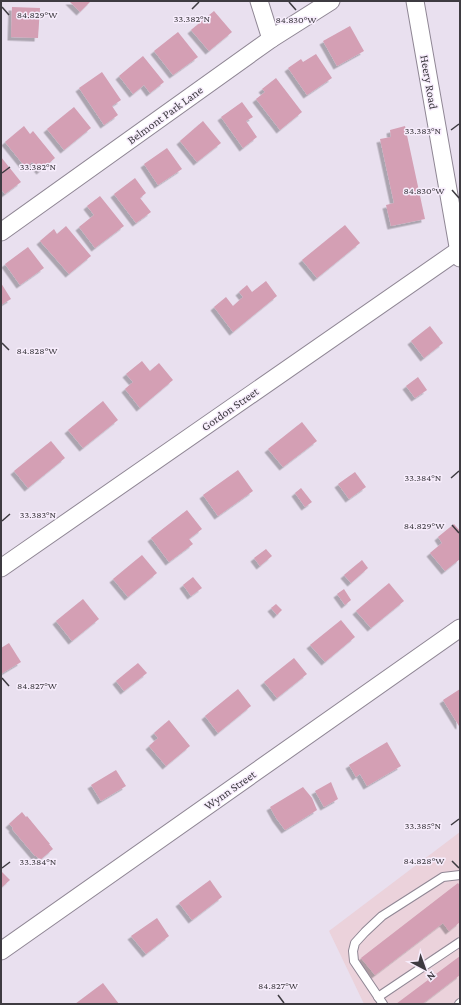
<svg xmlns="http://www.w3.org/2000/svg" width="461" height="1005" font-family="'Crimson Pro',serif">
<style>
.commercial{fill:#ebd2db}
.building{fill:#d49fb4;filter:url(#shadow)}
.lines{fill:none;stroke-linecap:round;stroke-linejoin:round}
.lane-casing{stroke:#8f8694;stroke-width:10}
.street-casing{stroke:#8f8694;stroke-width:19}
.lane{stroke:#fff;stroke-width:8}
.street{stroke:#fff;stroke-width:17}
.ticks{fill:none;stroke:#3e3b41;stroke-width:1.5}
.labels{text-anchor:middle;stroke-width:3;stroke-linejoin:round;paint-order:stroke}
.street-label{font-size:12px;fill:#3e3b41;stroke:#f7edfc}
.ticks-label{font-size:10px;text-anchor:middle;fill:#3e3b41;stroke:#f7edfc;stroke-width:3;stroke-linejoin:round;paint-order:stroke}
</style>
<defs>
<filter id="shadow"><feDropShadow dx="-3.5" dy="3.5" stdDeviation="0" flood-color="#0004"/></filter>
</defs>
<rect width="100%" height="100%" fill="#e9e0ef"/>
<polygon class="commercial" points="460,832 460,1004 364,1004 329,931"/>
<g class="building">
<polygon points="69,1 91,1 80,12"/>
<polygon points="12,7 40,8 38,38 11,37"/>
<polygon points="214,11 232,32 209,51 191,30"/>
<polygon points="350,26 364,51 337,66 323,41"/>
<polygon points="178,32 198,57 173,75 154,51"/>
<polygon points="316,54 332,78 307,95 288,68 301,59 303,62"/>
<polygon points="143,56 164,82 150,93 144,85 133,94 119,76"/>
<polygon points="102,72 121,100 112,106 118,115 104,125 79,88"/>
<polygon points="276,78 302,112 280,130 256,99 265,92 262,89"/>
<polygon points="242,102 253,117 246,121 257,137 243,148 221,117"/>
<polygon points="74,107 91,128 64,150 47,129"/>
<polygon points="203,121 221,143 197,162 180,141"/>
<polygon points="24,126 30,134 33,131 55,158 40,171 32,162 26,168 5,142"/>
<polygon points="405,126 425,219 391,226 386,205 394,203 380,139 391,137 390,130"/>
<polygon points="167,148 182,169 158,185 144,164"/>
<polygon points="1,157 21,182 5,194 1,189"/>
<polygon points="135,178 146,193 140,198 151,212 136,223 114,194"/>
<polygon points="100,196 124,226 95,248 79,227 94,215 87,206"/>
<polygon points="345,225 360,243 317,278 302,260"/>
<polygon points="66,226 91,256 69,274 40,241 54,229 57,234"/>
<polygon points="28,247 44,268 20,285 5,264"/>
<polygon points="266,281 277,296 233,332 214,307 226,297 233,306 243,297 239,292 247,285 252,292"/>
<polygon points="1,283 11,299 1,305"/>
<polygon points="430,326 443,343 424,358 411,341"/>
<polygon points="142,361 150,371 159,363 173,380 140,408 125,389 133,382 126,374"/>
<polygon points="418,377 427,390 415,398 406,386"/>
<polygon points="103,401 118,420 83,448 68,430"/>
<polygon points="302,422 317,441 283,467 268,449"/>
<polygon points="51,441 65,458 28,488 14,471"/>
<polygon points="238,470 253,491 218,516 203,495"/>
<polygon points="355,472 366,487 349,499 338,484"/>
<polygon points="301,488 312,502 305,507 295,493"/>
<polygon points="187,510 202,529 189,539 193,544 169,562 151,538"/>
<polygon points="454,524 460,531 460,559 445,571 430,553 442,543 438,537"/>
<polygon points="266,549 272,556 260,566 254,558"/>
<polygon points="142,555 157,573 128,597 113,579"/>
<polygon points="362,560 368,568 351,583 344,575"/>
<polygon points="193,577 202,588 191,596 183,585"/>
<polygon points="389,583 404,601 371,628 356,611"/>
<polygon points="344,589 351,600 345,605 337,594"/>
<polygon points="83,599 99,619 72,641 56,621"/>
<polygon points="276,604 282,610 277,615 271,608"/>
<polygon points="341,620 355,637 325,662 310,645"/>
<polygon points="9,643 21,662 1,674 1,648"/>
<polygon points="294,658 307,674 277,698 264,682"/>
<polygon points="138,663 147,673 124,691 116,681"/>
<polygon points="238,689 251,706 218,733 205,716"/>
<polygon points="460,689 460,725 459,726 443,700"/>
<polygon points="169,720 190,746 166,766 149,746 158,738 154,733"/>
<polygon points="387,742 401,766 367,786 360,774 356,777 349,765"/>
<polygon points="116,770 126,786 101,801 91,785"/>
<polygon points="331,782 338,799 324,807 315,791"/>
<polygon points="303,787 312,798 317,810 285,830 276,818 270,807"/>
<polygon points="22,812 26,817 27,816 50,844 49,844 53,849 40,860 36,856 35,856 12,829 13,828 9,824"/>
<polygon points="1,871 10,880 1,888"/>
<polygon points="210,880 222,897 192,920 179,903"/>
<polygon points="458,883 460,886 460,922 449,931 443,923 375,975 361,958"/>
<polygon points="157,918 169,936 146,954 131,936"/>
<polygon points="460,956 460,975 422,1004 396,1004"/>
<polygon points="103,983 119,1004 75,1004"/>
</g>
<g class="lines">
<g class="lane-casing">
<g id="lane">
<polyline points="378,997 460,942"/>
<polyline points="383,1004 354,961 353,951 355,943 365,932 382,916 443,877 460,875"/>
<polyline points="459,1004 460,1003"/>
</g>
</g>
<g class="street-casing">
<g id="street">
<polyline points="259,1 271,39"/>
<polyline points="415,1 460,258"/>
<polyline points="1,232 271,39 331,1"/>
<polyline points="1,568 459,250"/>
<polyline points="1,951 460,628"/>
</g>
</g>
<use href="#lane" class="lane"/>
<use href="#street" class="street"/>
</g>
<path class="ticks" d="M289,2L296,10M2,7L9,15M192,9L199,2M451,130L459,124M2,173L10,167M452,190L459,198M2,343L9,350M451,478L459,471M2,521L10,514M452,525L459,533M2,678L9,686M451,825L459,819M452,861L459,868M2,868L10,862M278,995L284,1003"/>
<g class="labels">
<g class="street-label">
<text transform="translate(429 82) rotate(80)" y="4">Heery Road</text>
<text transform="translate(165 115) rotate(-36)" y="4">Belmont Park Lane</text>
<text transform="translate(230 409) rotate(-35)" y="4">Gordon Street</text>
<text transform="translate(230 790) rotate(-35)" y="4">Wynn Street</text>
</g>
</g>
<g class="ticks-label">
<text x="37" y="18">84.829°W</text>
<text x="192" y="22">33.382°N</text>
<text x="296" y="23">84.830°W</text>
<text x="423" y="134">33.383°N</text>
<text x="38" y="170">33.382°N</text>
<text x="424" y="194">84.830°W</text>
<text x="37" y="354">84.828°W</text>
<text x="423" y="481">33.384°N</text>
<text x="38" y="518">33.383°N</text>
<text x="424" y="529">84.829°W</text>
<text x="37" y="689">84.827°W</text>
<text x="423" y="829">33.385°N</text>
<text x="424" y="864">84.828°W</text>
<text x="38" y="865">33.384°N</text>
<text x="278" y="989">84.827°W</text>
</g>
<rect width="461" height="1005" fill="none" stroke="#3e3b41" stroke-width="4"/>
<g transform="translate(425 969) rotate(139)" stroke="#f7edfc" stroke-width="3" paint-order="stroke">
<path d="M0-3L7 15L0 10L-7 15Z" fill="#3e3b41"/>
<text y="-6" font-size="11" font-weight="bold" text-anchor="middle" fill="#3e3b41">N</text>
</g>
</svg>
